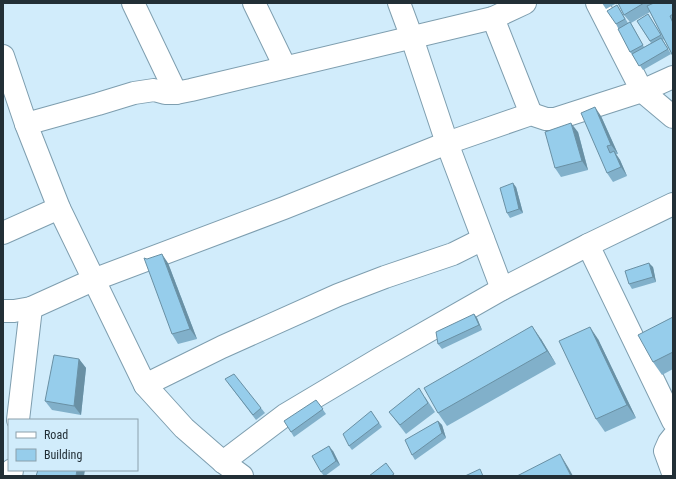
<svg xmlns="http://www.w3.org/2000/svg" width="676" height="479" font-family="'Roboto Condensed',sans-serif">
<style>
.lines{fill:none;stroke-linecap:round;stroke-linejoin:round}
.street-casing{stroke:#7e9eaf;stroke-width:24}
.street{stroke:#fff;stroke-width:22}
.wall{fill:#81b0ca;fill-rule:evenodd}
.shaded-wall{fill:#6990a4}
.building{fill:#96cdeb;stroke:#6990a4}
</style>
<rect width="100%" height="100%" fill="#d1ecfb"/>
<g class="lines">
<g class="street-casing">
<g id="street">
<polyline points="133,3 176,93"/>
<polyline points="254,3 285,67"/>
<polyline points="399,3 412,38 447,143 502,289"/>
<polyline points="597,3 642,91 673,117"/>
<polyline points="493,18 531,114"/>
<polyline points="3,56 26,124 59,208 145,385 184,428 223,462 242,476"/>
<polyline points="26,124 98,104 134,93 154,90 165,93 176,93 191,90 493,18 525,3"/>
<polyline points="3,233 59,208"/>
<polyline points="588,245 673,421"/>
<polyline points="3,311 14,311 31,308 93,280 284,208 447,143 531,114 546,119 555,119 642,91 673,77"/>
<polyline points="145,385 222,347 338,295 385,277 453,254 483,239"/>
<polyline points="18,420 31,308"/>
<polyline points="673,437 669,442 665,451 673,473"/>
<polyline points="223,462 285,415 379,359 502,289 588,245 673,204"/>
<polyline points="11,476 12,470"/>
</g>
</g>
<use href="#street" class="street"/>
</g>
<g class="wall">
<polygon points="602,3 617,3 606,9"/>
<path d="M618,3H651V4L673,3V57L664,39L663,40L671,54L643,70L634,57L630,52L616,24L617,5L628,23L630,22L624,15ZM650,12L663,38L648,14L637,21L651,43L644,47L631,23Z"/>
<polygon points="601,116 618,154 616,154 620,160 627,176 613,182 607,173"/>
<polygon points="578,132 588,170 561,177 555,168"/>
<polygon points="516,187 523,213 510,218 507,213"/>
<polygon points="168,263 197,339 178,344 172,334"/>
<polygon points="653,267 656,282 632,289 629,284"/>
<polygon points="474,314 477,318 482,330 442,349 438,344"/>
<polygon points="673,317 673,369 662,375 653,362"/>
<polygon points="541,339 556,364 447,426 438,413"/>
<polygon points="598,339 636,418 605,432 596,419"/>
<polygon points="79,359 86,368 81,415 52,410 45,401"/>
<polygon points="228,383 261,408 265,413 256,420"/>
<polygon points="425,397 435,412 406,434 389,412"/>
<polygon points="316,400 326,414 294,437 291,432"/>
<polygon points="371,411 382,427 352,450 349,446"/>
<polygon points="438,421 442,425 446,438 415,460 412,455"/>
<polygon points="333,451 340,465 325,476 324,476 321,472"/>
</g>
<g class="shaded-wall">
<polygon points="595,107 601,116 618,154 611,145"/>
<polygon points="571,123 578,132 588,170 582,161"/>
<polygon points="614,151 620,160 627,176 621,167"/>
<polygon points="513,183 516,187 523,213 519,209"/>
<polygon points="162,254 168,263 197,339 190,329"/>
<polygon points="649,263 653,267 656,282 653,277"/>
<polygon points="474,314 477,318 482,330 479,325"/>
<polygon points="532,326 541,339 556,364 547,351"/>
<polygon points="590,327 598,339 636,418 627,405"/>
<polygon points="79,359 86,368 81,415 74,406"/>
<polygon points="438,421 442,425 446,438 442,433"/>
<polygon points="329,446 333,451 340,465 336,461"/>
<polygon points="560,454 568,467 573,476 571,476"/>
<polygon points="77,470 85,470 84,476 76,476"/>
</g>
<g class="building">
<polygon points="618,3 644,3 624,15"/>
<polygon points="654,3 673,3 673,14 670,16 673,23 673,56 647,6"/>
<polygon points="617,5 625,19 616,24 607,11"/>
<polygon points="648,14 661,35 650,41 637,21"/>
<polygon points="630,22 643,45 630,52 618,29"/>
<polygon points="661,38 668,49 639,66 632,54"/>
<polygon points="595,107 611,145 607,146 610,153 614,151 621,167 607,173 581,113"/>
<polygon points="571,123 582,161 555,168 545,132"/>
<polygon points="513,183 519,209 507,213 500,188"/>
<polygon points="162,254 190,329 172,334 144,258 147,259"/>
<polygon points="649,263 653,277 629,284 625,271"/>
<polygon points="474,314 479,325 438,344 436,332"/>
<polygon points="673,317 673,352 653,362 638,335"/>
<polygon points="532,326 547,351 438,413 424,388"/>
<polygon points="590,327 627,405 596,419 559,341"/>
<polygon points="54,355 79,359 74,406 45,401"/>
<polygon points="234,374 261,408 253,415 225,379"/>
<polygon points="419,388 428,403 400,425 389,412"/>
<polygon points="316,400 323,409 291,432 284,421"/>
<polygon points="371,411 379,423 349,446 343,434"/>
<polygon points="438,421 442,433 412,455 405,440"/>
<polygon points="329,446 336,461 321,472 312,456"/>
<polygon points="560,454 571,476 517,476"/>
<polygon points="386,463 394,474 391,476 369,476"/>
<polygon points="480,469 483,476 465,476"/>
<polygon points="38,470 77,470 76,476 36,476"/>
</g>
<rect width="676" height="479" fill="none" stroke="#222f36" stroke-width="8"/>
<rect x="8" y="419" width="130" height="52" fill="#d1ecfb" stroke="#8ba0ac"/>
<rect x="16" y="432" width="20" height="6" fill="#ffffff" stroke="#8ba0ac"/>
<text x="44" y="439" font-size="12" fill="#222f36">Road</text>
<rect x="16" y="449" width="20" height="12" fill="#96cdeb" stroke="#8ba0ac"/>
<text x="44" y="459" font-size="12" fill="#222f36">Building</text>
</svg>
